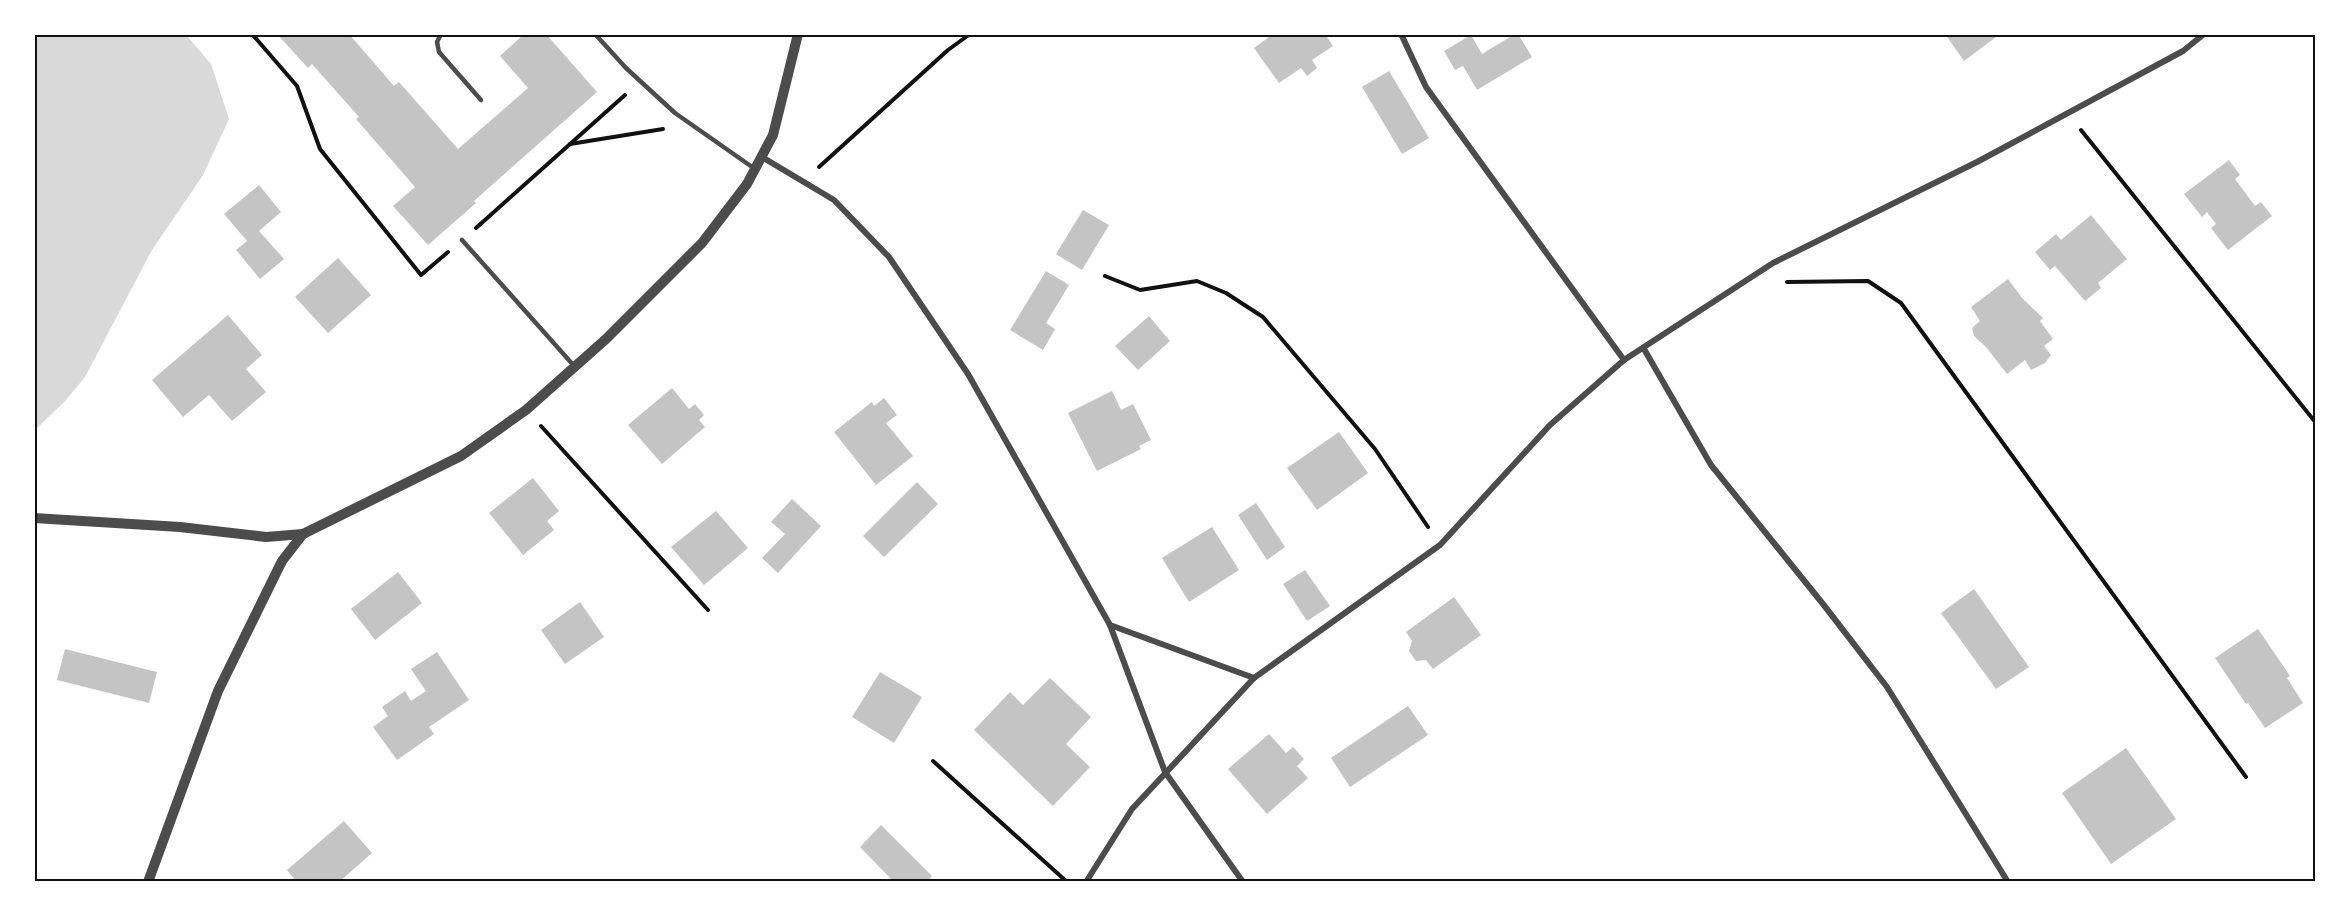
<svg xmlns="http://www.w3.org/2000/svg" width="2350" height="916" font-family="Manrope,sans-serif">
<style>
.water{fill:#d9d9d9}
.building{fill:#c4c4c4}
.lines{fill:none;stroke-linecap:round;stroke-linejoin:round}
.path{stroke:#111;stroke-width:4}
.service{stroke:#4c4c4c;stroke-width:4.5}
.minor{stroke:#4c4c4c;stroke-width:6}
.tertiary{stroke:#4c4c4c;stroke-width:10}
.neatline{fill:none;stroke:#111;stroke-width:2}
</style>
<rect width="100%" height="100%" fill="#fff"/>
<polygon class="water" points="35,34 186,35 211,64 229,119 203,175 152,250 85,377 66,400 35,430"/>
<g class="building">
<polygon points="277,34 349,34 394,86 399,82 458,149 528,88 500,56 524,34 546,34 597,92 474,201 476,203 428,245 393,206 415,187 356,119 359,117 312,64 308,68"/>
<polygon points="1273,34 1325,34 1333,46 1312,60 1317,68 1307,76 1301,68 1279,83 1254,48"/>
<polygon points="1515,34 1518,34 1532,57 1477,90 1463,66 1455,70 1444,51 1471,35 1482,54"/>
<polygon points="1945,34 2000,34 1964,61"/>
<polygon points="1389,71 1429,138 1402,154 1362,87"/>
<polygon points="2229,160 2240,175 2235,179 2255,206 2261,202 2272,216 2228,250 2211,228 2216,224 2207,212 2202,217 2184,194"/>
<polygon points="259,185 281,212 259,231 284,259 260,279 236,250 247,241 224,214"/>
<polygon points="1083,210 1109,225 1082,270 1056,254"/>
<polygon points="2091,215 2127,259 2098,283 2101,288 2085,301 2055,266 2050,270 2035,252 2056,234 2061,240"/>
<polygon points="338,258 371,295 328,333 295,297"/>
<polygon points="1046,271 1069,285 1046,323 1055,329 1043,350 1010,330"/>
<polygon points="2008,279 2023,299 2043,318 2040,321 2053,339 2044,346 2051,355 2045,363 2031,370 2025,360 2007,374 1986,347 1974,336 1972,328 1980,321 1971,307"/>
<polygon points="228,315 262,355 246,369 266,392 232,421 209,395 183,417 152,380"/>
<polygon points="1149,316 1170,341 1138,370 1115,346"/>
<polygon points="672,388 689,409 695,404 704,415 699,420 705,427 662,464 628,425"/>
<polygon points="1112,391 1121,410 1133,404 1151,440 1139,446 1141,449 1097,471 1068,413"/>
<polygon points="884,398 897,415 886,423 913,456 876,485 834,432 872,402 874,406"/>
<polygon points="1339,432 1368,473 1317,510 1287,468"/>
<polygon points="533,478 559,511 547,521 554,530 523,555 489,513"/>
<polygon points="917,482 938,504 884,557 863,536"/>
<polygon points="792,499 821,526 778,573 762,558 785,534 771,522"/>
<polygon points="1256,503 1285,547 1267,560 1238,515"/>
<polygon points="716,511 748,548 704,585 671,547"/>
<polygon points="1212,527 1239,570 1189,602 1162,558"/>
<polygon points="1305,570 1330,606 1307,621 1283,584"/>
<polygon points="398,572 422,603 375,640 351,609"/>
<polygon points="1974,589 2029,667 1996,689 1941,613"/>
<polygon points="1454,597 1481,635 1433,669 1426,660 1416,661 1409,651 1412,641 1406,632"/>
<polygon points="580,602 604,637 565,664 541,630"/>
<polygon points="2258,629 2290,676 2287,678 2303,703 2265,728 2248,703 2246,704 2215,658"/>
<polygon points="65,649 157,672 149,703 57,680"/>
<polygon points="437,652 469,700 429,727 434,734 397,760 373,727 388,716 382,707 405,691 411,701 426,691 411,669"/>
<polygon points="880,672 922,697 894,743 852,717"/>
<polygon points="1050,678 1091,717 1066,744 1090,767 1053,806 974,730 1010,692 1023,705"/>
<polygon points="1408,706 1428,735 1350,787 1331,758"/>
<polygon points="1269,734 1286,753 1293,747 1304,759 1297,766 1308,778 1267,814 1228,769"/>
<polygon points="2126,748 2176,819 2111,864 2062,793"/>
<polygon points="344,821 372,853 339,882 297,882 287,870"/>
<polygon points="881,825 932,876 927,882 894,882 860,847"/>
</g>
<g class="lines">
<g class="path">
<polyline points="252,34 297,86 320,149 421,275 448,252"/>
<polyline points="2081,130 2316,423"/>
<polyline points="570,144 663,129"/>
<polyline points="819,167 948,50 970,34"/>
<polyline points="476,228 625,95"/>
<polyline points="1105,276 1140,290 1197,281 1226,293 1263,317 1375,449 1428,527"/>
<polyline points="1787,282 1868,281 1901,303 2246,777"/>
<polyline points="541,426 708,610"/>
<polyline points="933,761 1066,881"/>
</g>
<g class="service">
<polyline points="441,34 437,42 439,52 481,100"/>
<polyline points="595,34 626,68 675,113 755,169"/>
<polyline points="462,240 575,367"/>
</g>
<g class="minor">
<polyline points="1401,34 1426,87 1624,360"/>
<polyline points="762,157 834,200 889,257 968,374 1110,625 1165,772 1243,882"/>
<polyline points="1644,349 1711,465 1823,604 1887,687 2008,882"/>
<polyline points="1110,625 1254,678"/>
<polyline points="1086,882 1132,809 1254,678 1440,545 1550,425 1624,360 1773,263 1977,162 2183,51 2204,34"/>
</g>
<g class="tertiary">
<polyline points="34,518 180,527 266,537 303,534"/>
<polyline points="148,882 218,691 282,561 303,534 461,456 526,410 606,339 702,243 747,184 773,135 798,34"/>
</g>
</g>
<rect width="2350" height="916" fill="none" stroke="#ffffff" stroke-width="72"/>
<rect x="36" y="36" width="2278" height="844" class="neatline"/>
</svg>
